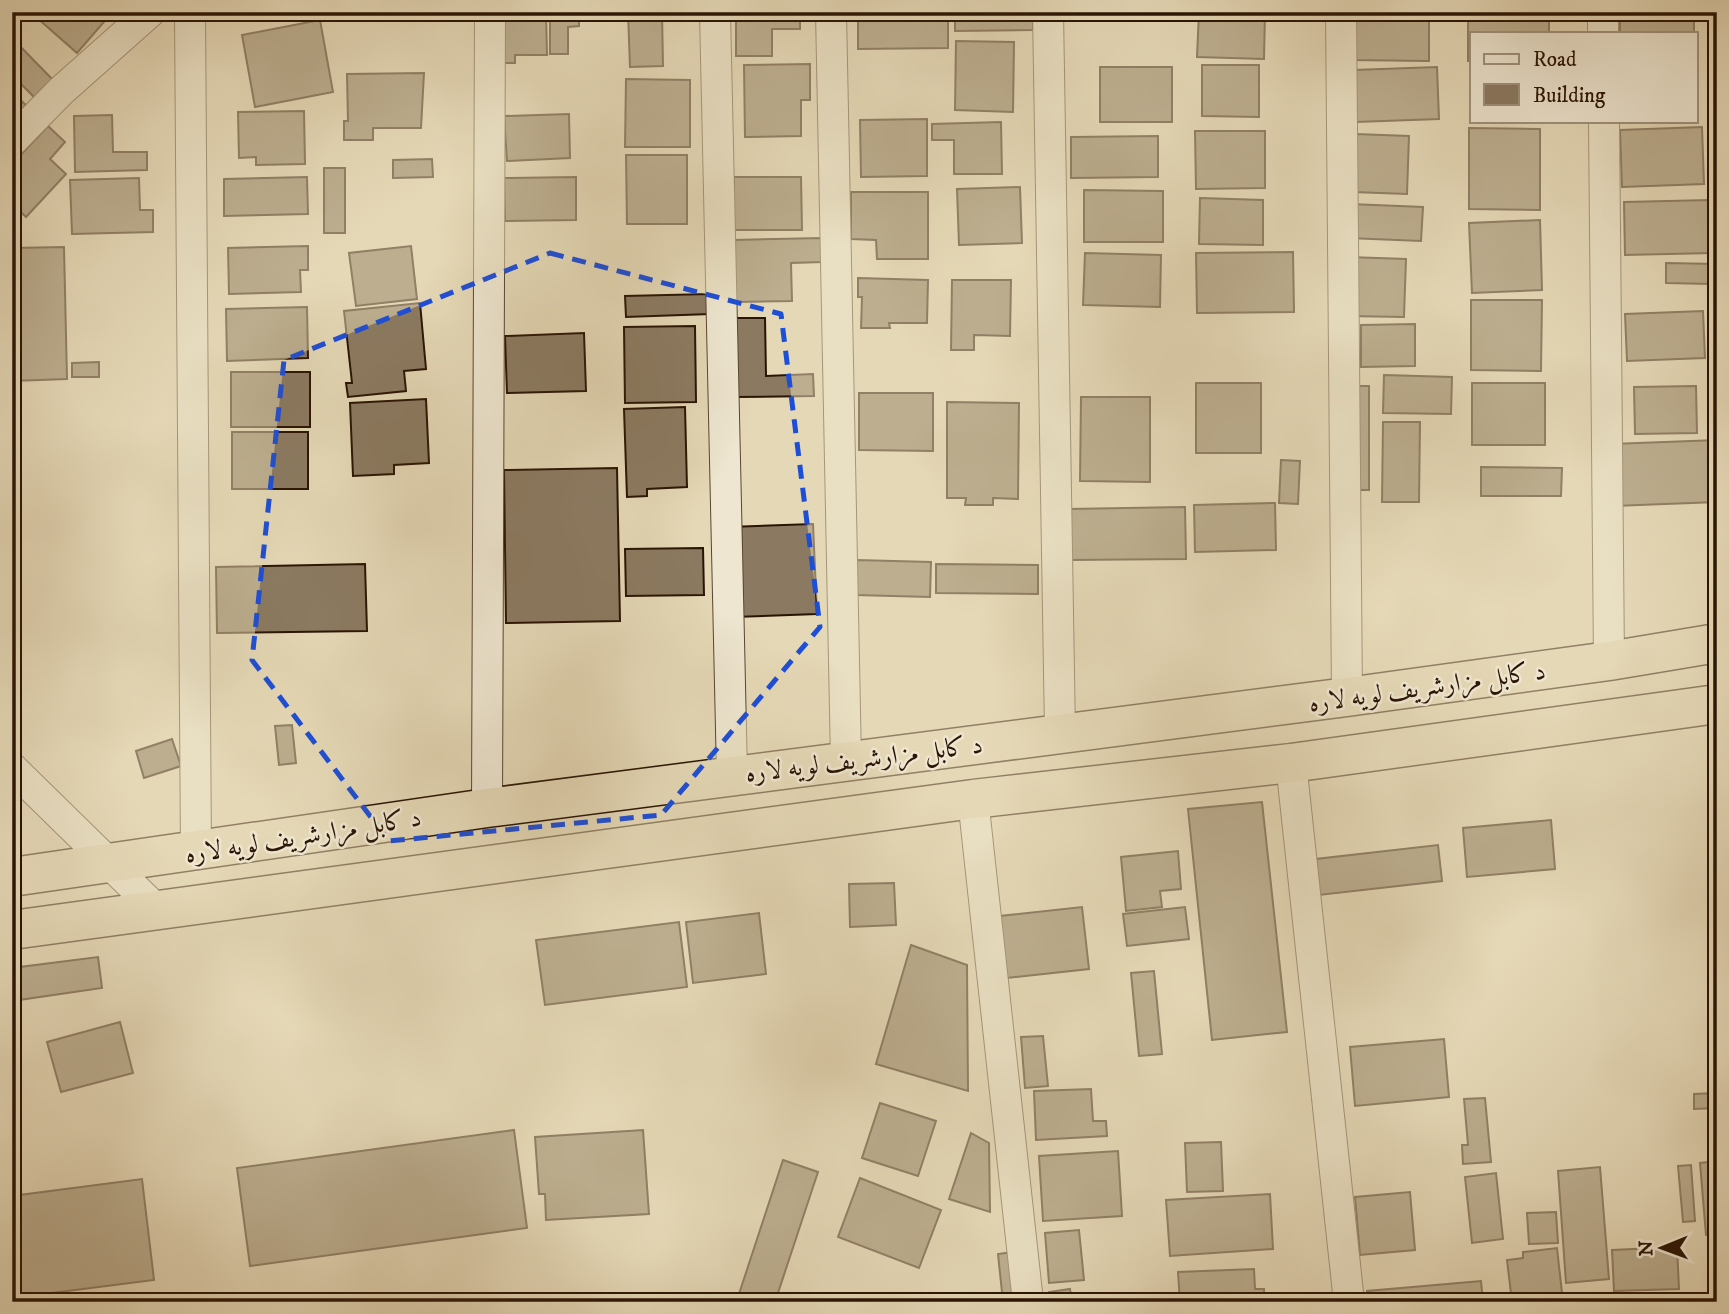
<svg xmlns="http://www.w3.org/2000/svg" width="1729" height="1314" font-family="'IM FELL DW Pica',Amiri,serif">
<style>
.building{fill:#8b7a61;stroke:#2a1404;stroke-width:2}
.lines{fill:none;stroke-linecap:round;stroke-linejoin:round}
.street-casing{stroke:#594530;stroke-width:32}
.highway-casing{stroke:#2a1404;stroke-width:41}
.street{stroke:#eee6d0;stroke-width:30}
.highway{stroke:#e5d8b6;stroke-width:38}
.marked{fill:none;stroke:#1d4ed8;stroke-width:5;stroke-dasharray:14 9;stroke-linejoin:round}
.labels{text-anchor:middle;stroke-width:5;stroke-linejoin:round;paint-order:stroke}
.street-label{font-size:26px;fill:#2a1404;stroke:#eee6d0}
</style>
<rect width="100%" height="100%" fill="#e5d8b6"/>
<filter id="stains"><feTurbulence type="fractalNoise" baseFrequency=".00286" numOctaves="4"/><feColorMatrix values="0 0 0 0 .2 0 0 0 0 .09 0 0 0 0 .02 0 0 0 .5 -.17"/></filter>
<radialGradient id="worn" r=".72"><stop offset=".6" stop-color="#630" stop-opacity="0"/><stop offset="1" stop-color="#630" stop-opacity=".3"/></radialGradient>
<g class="building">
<polygon points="12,12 29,12 17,25 12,21"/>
<polygon points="41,12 106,12 110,15 77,53 36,17"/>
<polygon points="497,12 546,12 547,55 515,55 515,63 498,63"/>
<polygon points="550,12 579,12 579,26 568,27 568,54 550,54"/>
<polygon points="628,12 662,12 663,66 630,67"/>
<polygon points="736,12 800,12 800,29 772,29 772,56 736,56"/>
<polygon points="858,12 948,12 948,48 858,49"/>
<polygon points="955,12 1033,12 1033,30 955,31"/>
<polygon points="1199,12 1265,12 1264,59 1197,57"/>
<polygon points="1350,12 1429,12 1429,61 1349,60"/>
<polygon points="1468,12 1549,12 1549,33 1472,33 1472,61 1468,61"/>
<rect x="1620" y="12" width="74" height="21"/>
<polygon points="320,20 333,92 255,107 242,35"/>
<polygon points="12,38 56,83 38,101 12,75"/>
<polygon points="956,41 1014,42 1013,112 955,110"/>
<polygon points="810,64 810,100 801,100 801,136 745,137 744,65"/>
<polygon points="1202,65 1259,65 1259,117 1202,116"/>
<rect x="1100" y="67" width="72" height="55"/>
<polygon points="1437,67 1439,119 1356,122 1354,70"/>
<polygon points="424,73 421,128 373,128 373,140 344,140 344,121 348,121 347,74"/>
<polygon points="626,79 690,80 690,147 625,147"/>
<polygon points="12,92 30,109 17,123 12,118"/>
<polygon points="304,111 305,164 256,165 256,157 239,158 238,112"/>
<polygon points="569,114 570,158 507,161 504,116"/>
<polygon points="112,115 113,152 147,152 147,170 75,172 74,116"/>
<polygon points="927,119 927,176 861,177 860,120"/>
<polygon points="1001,122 1002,174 954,174 954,140 932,140 932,124"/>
<polygon points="48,126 65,142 50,159 66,174 26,217 12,204 12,164"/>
<polygon points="1702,127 1704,184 1622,187 1620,130"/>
<polygon points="1469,128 1540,129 1540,210 1469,209"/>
<polygon points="1195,131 1265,131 1265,188 1196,189"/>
<polygon points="1355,134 1409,136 1407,194 1353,192"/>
<polygon points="1158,136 1158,177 1071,178 1071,137"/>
<polygon points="626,155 687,155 687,224 627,224"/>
<polygon points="432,159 433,177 393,178 393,160"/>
<rect x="324" y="168" width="21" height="65"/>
<polygon points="307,177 308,214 224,216 224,179"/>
<polygon points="576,177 576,220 505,221 504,178"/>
<polygon points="734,177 801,177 802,230 734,230"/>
<polygon points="139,178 140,210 153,210 153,232 72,234 70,180"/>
<polygon points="1020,187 1022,243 959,245 957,189"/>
<polygon points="1084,190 1163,191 1163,242 1084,242"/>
<polygon points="851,192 928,192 928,259 877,259 876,240 851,239"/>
<polygon points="1200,198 1263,200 1263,245 1199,244"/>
<polygon points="1711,200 1712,253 1625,255 1624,202"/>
<polygon points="1350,204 1423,207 1421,241 1348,238"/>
<polygon points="1540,220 1542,290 1472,293 1469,223"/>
<polygon points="822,238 823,262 791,263 792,301 735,302 734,240"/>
<polygon points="308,246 308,270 300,270 301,292 229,294 228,248"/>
<polygon points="411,246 417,299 356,306 349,253"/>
<polygon points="64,247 67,379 12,381 12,248"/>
<polygon points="1293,252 1294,312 1197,313 1196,253"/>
<polygon points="1085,253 1161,255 1160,307 1083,305"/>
<polygon points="1348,257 1406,259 1404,317 1346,316"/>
<polygon points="1666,263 1717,264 1717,312 1712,312 1712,284 1666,283"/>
<polygon points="858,278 928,280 927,323 889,323 890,328 861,328 862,297 858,297"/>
<polygon points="952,280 1011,280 1010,336 974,335 974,350 951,350"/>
<polygon points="709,294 710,314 626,317 625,296"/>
<polygon points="1471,300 1542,300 1541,371 1471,370"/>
<polygon points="420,303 426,369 404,371 406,391 348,397 346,383 352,383 344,311"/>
<polygon points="307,307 308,358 227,361 226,309"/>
<polygon points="1703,311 1705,358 1627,361 1625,314"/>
<polygon points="736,318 765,318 766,376 813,374 814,396 737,397"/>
<polygon points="1415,324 1415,366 1361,367 1361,325"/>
<polygon points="695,326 696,402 625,403 624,327"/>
<polygon points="584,333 586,391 507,393 505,336"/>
<polygon points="99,362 99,377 72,377 72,363"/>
<rect x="231" y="372" width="79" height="55"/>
<polygon points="1384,375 1452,377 1451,414 1383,413"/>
<rect x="1196" y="383" width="65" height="70"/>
<rect x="1472" y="383" width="73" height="62"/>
<polygon points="1351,386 1369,386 1369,490 1350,490"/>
<polygon points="1696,386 1697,433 1635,434 1634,387"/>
<polygon points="859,393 933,393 933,451 859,450"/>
<polygon points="1081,397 1150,397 1150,482 1080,481"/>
<polygon points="426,399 429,463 394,465 394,474 353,476 350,403"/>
<polygon points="947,402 1019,403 1018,499 993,498 993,505 965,505 966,498 947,498"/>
<polygon points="685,407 687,487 647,489 647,496 627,497 624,409"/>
<polygon points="1383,422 1420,422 1419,502 1382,502"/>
<rect x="232" y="432" width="76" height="57"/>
<polygon points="1717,440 1717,502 1614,506 1612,444"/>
<polygon points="1281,460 1300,461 1298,504 1279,503"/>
<polygon points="1481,467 1562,468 1561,496 1481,496"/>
<polygon points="617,468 620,621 506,623 504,470"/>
<polygon points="1275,503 1276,550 1195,552 1194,505"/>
<polygon points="1185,507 1186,559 1069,560 1068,509"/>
<polygon points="813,524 817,614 733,617 729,527"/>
<polygon points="703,548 704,595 626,596 625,549"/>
<polygon points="856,560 931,562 930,597 855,595"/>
<polygon points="365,564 367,631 217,633 216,567"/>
<polygon points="936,564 1038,565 1038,594 936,593"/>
<polygon points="292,725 296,763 279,765 275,726"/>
<polygon points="172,739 181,766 144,778 136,751"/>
<polygon points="1262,802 1287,1032 1212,1040 1188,809"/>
<polygon points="1551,820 1555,869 1467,877 1463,828"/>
<polygon points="1438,845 1442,881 1319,895 1316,859"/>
<polygon points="1178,851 1181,889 1160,891 1162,907 1126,911 1121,857"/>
<polygon points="894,883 896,925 850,927 849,884"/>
<polygon points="1082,907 1089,969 1007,978 1000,916"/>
<polygon points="1185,907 1189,939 1127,946 1123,914"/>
<polygon points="759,913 766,974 693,983 686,922"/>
<polygon points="679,922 687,987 545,1005 536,940"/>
<polygon points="911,945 967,965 968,1091 876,1064"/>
<polygon points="98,957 102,988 12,1001 12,968"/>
<polygon points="1154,971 1162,1054 1139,1056 1131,973"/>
<polygon points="120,1022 133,1073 61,1092 47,1042"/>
<polygon points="1043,1036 1048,1086 1025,1088 1021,1037"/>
<polygon points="1444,1039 1449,1097 1355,1106 1350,1047"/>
<polygon points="1091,1089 1093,1121 1106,1121 1107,1136 1036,1140 1034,1091"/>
<polygon points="1717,1093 1717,1108 1694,1109 1694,1094"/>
<polygon points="1485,1098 1491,1162 1463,1164 1462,1145 1468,1145 1464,1099"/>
<polygon points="880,1103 936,1121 918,1176 862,1158"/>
<polygon points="514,1130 527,1228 250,1266 237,1168"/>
<polygon points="643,1130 649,1214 546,1220 545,1194 539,1194 535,1137"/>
<polygon points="971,1133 989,1143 990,1212 949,1199"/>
<polygon points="1221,1142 1223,1191 1187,1192 1185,1143"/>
<polygon points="1118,1151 1122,1216 1043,1221 1039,1156"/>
<polygon points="783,1160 818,1172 775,1302 754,1302 738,1297"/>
<polygon points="1717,1161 1717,1234 1706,1235 1700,1163"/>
<polygon points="1691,1165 1695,1221 1683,1222 1678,1166"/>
<polygon points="1600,1167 1609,1279 1566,1283 1558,1171"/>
<polygon points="1496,1173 1503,1239 1472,1243 1465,1177"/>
<polygon points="860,1178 941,1210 919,1268 838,1237"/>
<polygon points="142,1179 154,1280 12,1298 12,1196"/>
<polygon points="1410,1192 1415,1250 1360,1255 1355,1197"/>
<polygon points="1270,1194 1273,1249 1170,1256 1166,1200"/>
<polygon points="1556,1212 1558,1243 1529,1244 1527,1213"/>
<polygon points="1079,1230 1084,1280 1049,1283 1045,1233"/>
<polygon points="1677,1247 1679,1289 1614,1291 1612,1250"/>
<polygon points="1557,1248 1563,1302 1512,1302 1507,1260 1523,1258 1523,1252"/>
<polygon points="1013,1252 1018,1302 1003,1302 998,1254"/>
<polygon points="1254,1269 1255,1289 1264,1289 1264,1302 1180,1302 1178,1272"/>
<polygon points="1481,1281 1483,1302 1368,1302 1367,1291"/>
<polygon points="1070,1289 1072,1302 1050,1302 1049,1292"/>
<polygon points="1126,1296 1127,1302 1072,1302"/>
</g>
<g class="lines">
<g class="street-casing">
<g id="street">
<polyline points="190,12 196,852"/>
<polyline points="715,12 732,775"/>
<polyline points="831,12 846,761"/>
<polyline points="1048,12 1060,732"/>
<polyline points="1341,12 1347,697"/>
<polyline points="1603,12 1603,33"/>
<polyline points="1604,121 1609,661"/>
<polyline points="12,141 61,91 150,12"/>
<polyline points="1291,763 1349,1302"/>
<polyline points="12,768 157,910"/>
<polyline points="973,799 1028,1302"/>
<polyline points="487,808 490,12"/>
</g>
</g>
<g class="highway-casing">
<g id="highway">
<polyline points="12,877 487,808 1347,697 1609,661 1717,643"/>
<polyline points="12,930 973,799 1291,763 1717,704"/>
</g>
</g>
<use href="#street" class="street"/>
<use href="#highway" class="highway"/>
</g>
<path d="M0 0H1729V1314H0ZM550,253L781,314L820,627L661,815L389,841L252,660L284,360Z" fill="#e5d8b6" fill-opacity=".55" fill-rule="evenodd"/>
<path class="marked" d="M550,253L781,314L820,627L661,815L389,841L252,660L284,360Z"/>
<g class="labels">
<g class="street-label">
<text transform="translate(1427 686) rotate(-8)" y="9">د کابل مزارشریف لویه لاره</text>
<text transform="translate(864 758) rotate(-7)" y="9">د کابل مزارشریف لویه لاره</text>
<text transform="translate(303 835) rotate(-9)" y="9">د کابل مزارشریف لویه لاره</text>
</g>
</g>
<rect width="1729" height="1314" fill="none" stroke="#e5d8b6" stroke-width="42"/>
<rect x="14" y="14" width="1701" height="1286" fill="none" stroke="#2a1404" stroke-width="3.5"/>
<rect x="21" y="21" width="1687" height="1272" fill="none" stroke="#2a1404" stroke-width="2"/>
<rect x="1470" y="32" width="228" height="91" fill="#eee6d0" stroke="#a0927e" stroke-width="2"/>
<rect x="1484" y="54" width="35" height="10" fill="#eee6d0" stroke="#a0927e" stroke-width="2"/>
<text x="1533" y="66" font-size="21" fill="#2a1404">Road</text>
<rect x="1484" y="84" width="35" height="21" fill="#8b7a61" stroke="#a0927e" stroke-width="2"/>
<text x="1533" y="102" font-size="21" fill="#2a1404">Building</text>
<g transform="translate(1662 1248) rotate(269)" stroke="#eee6d0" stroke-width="5" paint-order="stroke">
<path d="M0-5L12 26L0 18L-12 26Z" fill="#2a1404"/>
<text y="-10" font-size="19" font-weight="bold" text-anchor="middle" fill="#2a1404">N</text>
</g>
<rect width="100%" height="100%" filter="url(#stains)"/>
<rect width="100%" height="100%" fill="url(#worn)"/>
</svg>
